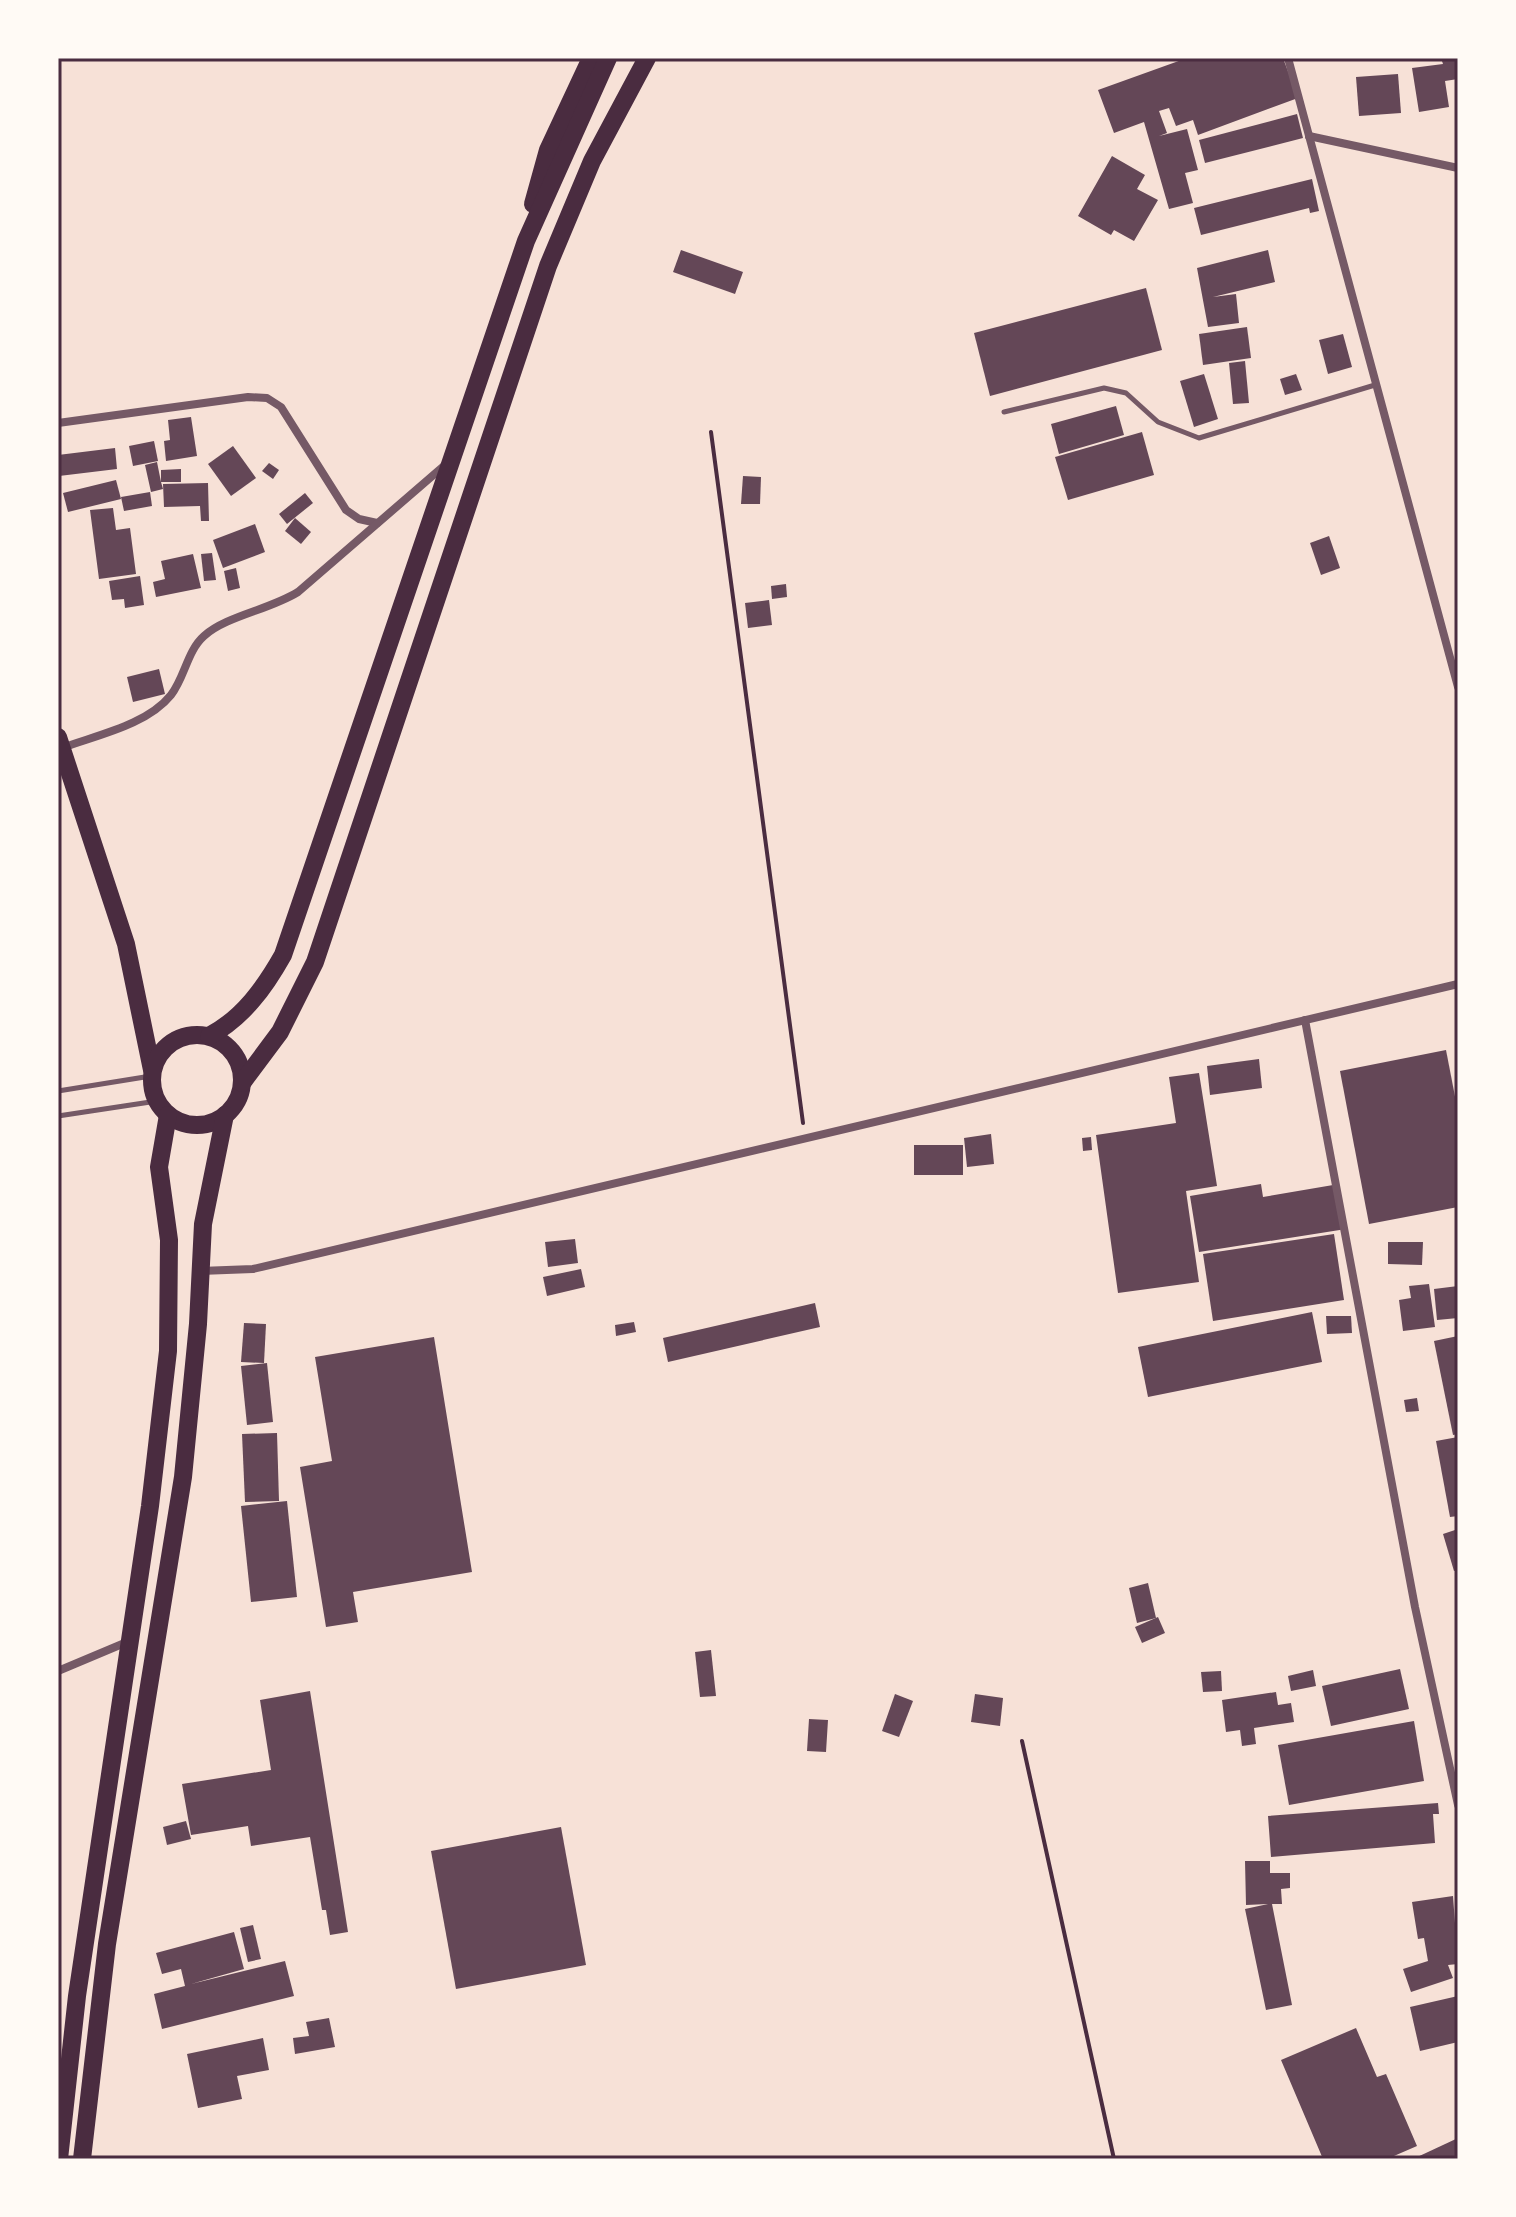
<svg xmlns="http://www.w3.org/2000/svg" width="1516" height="2217" font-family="Karla,sans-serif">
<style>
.building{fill:#644757}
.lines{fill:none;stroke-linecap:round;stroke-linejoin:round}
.path{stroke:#4a2c40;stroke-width:4}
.service{stroke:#755966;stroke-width:5}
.minor{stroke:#755966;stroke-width:8}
.trunk{stroke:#4a2c40;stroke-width:18}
.neatline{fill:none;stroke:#4a2c40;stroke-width:3}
</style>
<rect width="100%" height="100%" fill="#f7e1d7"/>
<g class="building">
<polygon points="1187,58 1283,58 1298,98 1198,135 1193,120 1176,126 1169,108 1159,111 1167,133 1159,136 1187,129 1198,170 1185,173 1193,203 1169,209 1144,122 1114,133 1098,90"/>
<polygon points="1441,58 1458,58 1458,79 1445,81 1449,107 1419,112 1412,68 1443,64"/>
<polygon points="1398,74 1401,113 1359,116 1356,77"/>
<polygon points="1297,114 1303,138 1205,163 1199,140"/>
<polygon points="1112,156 1145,175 1137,189 1158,200 1134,241 1114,230 1111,235 1078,216"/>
<polygon points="1312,179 1319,211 1310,213 1309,208 1201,235 1194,208"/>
<polygon points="681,250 743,272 735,294 673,272"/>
<polygon points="1268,250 1275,282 1213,297 1236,294 1239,323 1208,327 1197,268"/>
<polygon points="1146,288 1162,350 990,396 974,333"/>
<polygon points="1247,327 1251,358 1203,365 1199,334"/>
<polygon points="1343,334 1352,367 1328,374 1319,340"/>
<polygon points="1245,361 1249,403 1233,404 1229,363"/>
<polygon points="1204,374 1218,419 1194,427 1180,381"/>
<polygon points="1296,374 1302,390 1285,395 1280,379"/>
<polygon points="1116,406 1124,435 1059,454 1051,424"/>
<polygon points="191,417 197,456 166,461 164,441 170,440 168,420"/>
<polygon points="1142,432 1154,475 1068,500 1055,457"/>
<polygon points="154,441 158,461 133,466 129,446"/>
<polygon points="233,446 256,478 231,496 208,464"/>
<polygon points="115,448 117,469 59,476 58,455"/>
<polygon points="157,462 161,482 161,470 181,469 181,482 161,482 163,489 151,492 145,465"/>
<polygon points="269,463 279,470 273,479 262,471"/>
<polygon points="743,476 761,477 760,504 741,504"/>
<polygon points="116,480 121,499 68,512 63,493"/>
<polygon points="208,483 209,521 201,521 200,506 164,507 163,484"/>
<polygon points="150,492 152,506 124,511 121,497"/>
<polygon points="305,493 313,503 287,524 279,514"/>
<polygon points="113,508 116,530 130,528 136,574 99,579 90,510"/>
<polygon points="295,518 311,532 301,544 285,531"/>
<polygon points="255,524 265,552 223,568 213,540"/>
<polygon points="1329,536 1340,568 1321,575 1310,543"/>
<polygon points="212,553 216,580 204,581 201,554"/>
<polygon points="193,554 201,588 156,597 153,582 165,579 161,561"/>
<polygon points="236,568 240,588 228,591 224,571"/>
<polygon points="140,576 144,605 125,608 124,599 112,600 109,581"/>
<polygon points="786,584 787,597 772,599 771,586"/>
<polygon points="769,600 772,625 748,628 745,603"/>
<polygon points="159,669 165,694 133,702 127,677"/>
<polygon points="1446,1050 1458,1112 1458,1207 1369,1224 1340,1071"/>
<polygon points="1259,1059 1262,1088 1210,1095 1207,1066"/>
<polygon points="1199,1073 1217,1186 1186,1191 1199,1282 1118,1293 1096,1135 1176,1123 1169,1077"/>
<polygon points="991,1134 994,1164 967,1167 964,1138"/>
<polygon points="1091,1137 1092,1150 1083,1151 1082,1138"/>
<rect x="914" y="1145" width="49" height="30"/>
<polygon points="1261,1184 1263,1197 1339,1184 1346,1229 1199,1252 1190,1196"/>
<polygon points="1334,1234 1344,1300 1213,1321 1203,1254"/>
<polygon points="575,1239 578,1263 548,1267 545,1242"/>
<polygon points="1388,1242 1423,1242 1422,1265 1388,1264"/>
<polygon points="581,1269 585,1287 547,1296 543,1277"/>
<polygon points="1429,1284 1435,1327 1403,1331 1399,1300 1411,1298 1409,1286"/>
<polygon points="1458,1286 1458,1318 1437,1320 1434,1289"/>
<polygon points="815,1303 820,1327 668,1362 663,1338"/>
<polygon points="1312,1312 1322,1362 1148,1397 1138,1347"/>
<polygon points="1326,1316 1351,1316 1352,1333 1327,1334"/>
<polygon points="634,1322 636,1332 616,1336 615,1325"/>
<polygon points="244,1323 266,1324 264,1363 241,1362"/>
<polygon points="1458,1336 1458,1434 1453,1435 1434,1341"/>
<polygon points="434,1337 472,1572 353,1592 358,1622 326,1627 300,1467 332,1461 315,1357"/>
<polygon points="267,1363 273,1422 247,1425 241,1366"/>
<polygon points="1417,1398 1419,1411 1406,1412 1404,1400"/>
<polygon points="277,1433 279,1501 245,1502 242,1434"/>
<polygon points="1458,1437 1458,1516 1450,1517 1436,1441"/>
<polygon points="287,1501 297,1597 251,1602 241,1506"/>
<polygon points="1458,1529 1458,1570 1454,1571 1443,1534"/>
<polygon points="1148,1583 1156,1618 1137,1623 1129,1588"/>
<polygon points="1158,1617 1165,1633 1142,1643 1135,1627"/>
<polygon points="711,1650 716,1696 700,1697 695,1652"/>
<polygon points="1400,1669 1409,1709 1331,1726 1322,1686"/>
<polygon points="1313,1670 1316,1686 1291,1691 1288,1676"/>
<polygon points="1221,1671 1222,1691 1203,1692 1201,1672"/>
<polygon points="310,1691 348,1932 330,1935 326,1910 322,1910 310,1837 251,1846 248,1826 191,1835 182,1784 271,1770 260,1700"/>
<polygon points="1276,1692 1278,1705 1291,1703 1294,1722 1254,1728 1256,1744 1242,1746 1240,1730 1226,1732 1222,1700"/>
<polygon points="895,1694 913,1701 899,1737 882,1731"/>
<polygon points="975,1694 1003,1698 1000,1726 971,1722"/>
<polygon points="809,1719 828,1720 826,1752 807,1751"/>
<polygon points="1414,1721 1424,1781 1289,1805 1278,1745"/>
<polygon points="1438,1803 1439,1814 1433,1814 1435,1843 1271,1857 1268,1816"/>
<polygon points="186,1821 191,1839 167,1845 163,1827"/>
<polygon points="561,1827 586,1965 456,1989 431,1851"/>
<polygon points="1245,1861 1270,1861 1270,1873 1290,1873 1290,1888 1281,1889 1282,1904 1272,1904 1292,2005 1266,2010 1245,1909 1268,1904 1246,1905"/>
<polygon points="1453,1896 1458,1964 1448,1965 1453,1978 1411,1992 1403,1969 1428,1961 1424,1938 1418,1939 1412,1902"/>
<polygon points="253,1925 261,1959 248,1962 240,1928"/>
<polygon points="234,1932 244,1969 191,1984 285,1961 294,1996 162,2029 154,1994 185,1986 181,1969 162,1974 156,1953"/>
<polygon points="1458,1996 1458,2042 1420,2051 1410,2007"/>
<polygon points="329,2018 335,2047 295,2054 293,2038 309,2036 306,2022"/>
<polygon points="1356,2028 1377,2077 1386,2074 1417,2146 1387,2159 1323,2159 1281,2060"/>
<polygon points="263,2038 269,2070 237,2076 242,2099 198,2108 187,2054"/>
<polygon points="1458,2138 1458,2159 1413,2159"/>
</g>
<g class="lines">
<g class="path">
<polyline points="711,432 803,1123"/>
<polyline points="1022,1741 1114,2159"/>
</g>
<g class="service">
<polyline points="1004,412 1104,388 1126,393 1158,422 1199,438 1375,385"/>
<polyline points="58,1091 151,1076"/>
<polyline points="58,1116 157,1101"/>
</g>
<g class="minor">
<polyline points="1288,58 1458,687"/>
<polyline points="1309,136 1458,168"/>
<polyline points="58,423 248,397 267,398 281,407 346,510 359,519 377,523"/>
<path d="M62,748C97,735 147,725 171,695C185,677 187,651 204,636C226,616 269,610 298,592L445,465"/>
<polyline points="1305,1020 1415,1607 1458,1805"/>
<polyline points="200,1271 253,1269 1458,984"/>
<polyline points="58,1671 127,1642"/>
</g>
<g class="trunk">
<polyline points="533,204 548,150 591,58"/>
<polyline points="58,737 126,944 152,1070"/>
<circle cx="197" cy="1080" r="45"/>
<path d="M209,1036C243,1018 265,987 283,955L526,241L608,58"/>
<polyline points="242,1083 280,1032 315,962 548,266 592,161 647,58"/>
<polyline points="59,2159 77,1996 150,1506 168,1351 169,1240 159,1167 168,1115"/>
<polyline points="82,2159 107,1944 183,1477 198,1324 203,1224 225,1115"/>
</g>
</g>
<rect width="1516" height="2217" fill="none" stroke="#fffaf5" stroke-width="120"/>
<rect x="60" y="60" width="1396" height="2097" class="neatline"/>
</svg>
